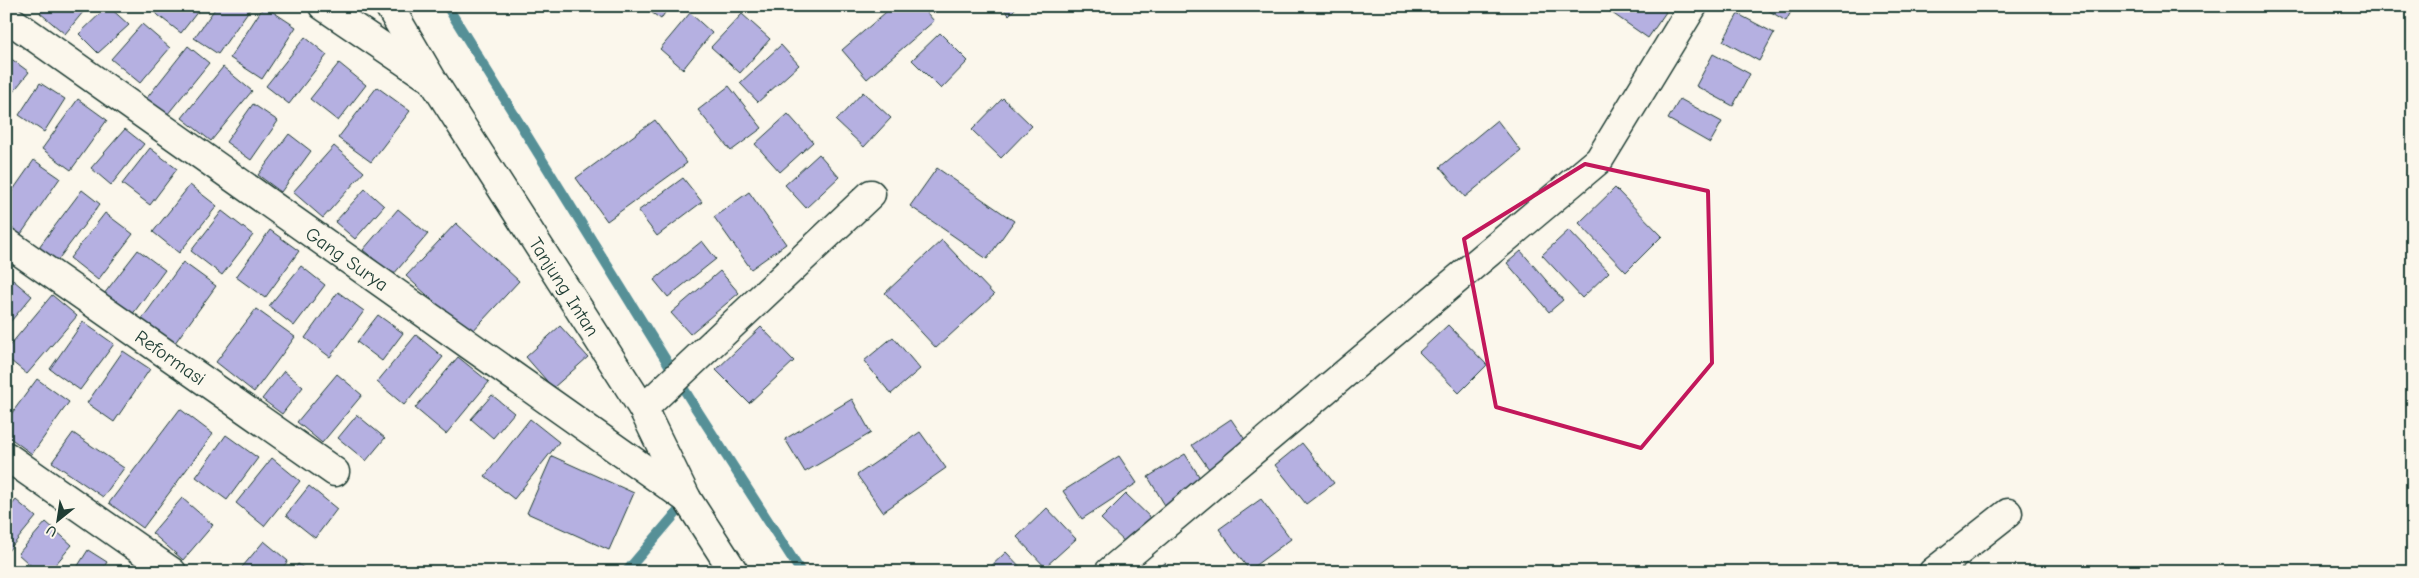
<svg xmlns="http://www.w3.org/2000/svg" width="2419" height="578" font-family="'Comic Neue',sans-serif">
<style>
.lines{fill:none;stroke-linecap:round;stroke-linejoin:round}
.stream{stroke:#569097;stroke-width:10}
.building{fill:#b5b0e1;stroke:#1f3d34}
.minor-casing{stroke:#1f3d34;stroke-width:31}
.minor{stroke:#fbf7ec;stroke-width:28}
.marked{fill:none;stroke:#c2185b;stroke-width:4;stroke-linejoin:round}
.labels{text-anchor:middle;stroke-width:4;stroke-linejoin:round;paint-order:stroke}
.street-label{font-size:19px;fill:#1f3d34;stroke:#fbf7ec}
</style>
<rect width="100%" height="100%" fill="#fbf7ec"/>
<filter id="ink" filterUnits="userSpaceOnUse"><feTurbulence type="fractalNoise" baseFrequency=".02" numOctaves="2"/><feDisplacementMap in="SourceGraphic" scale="10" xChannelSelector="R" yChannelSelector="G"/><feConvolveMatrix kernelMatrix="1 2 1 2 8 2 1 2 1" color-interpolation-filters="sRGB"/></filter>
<g filter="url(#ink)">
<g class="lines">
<g class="stream">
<polyline points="447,6 695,407 801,572"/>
<polyline points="626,572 678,511"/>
</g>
</g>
<g class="building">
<polygon points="46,6 88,6 65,34 40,13"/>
<polygon points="108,6 129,25 98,53 79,34"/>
<polygon points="159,6 202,6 181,33 154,12"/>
<polygon points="217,6 252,6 218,54 194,38"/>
<polygon points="264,6 296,27 262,79 230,58"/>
<polygon points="642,6 669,6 661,19"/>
<polygon points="893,6 921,6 934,21 867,79 842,50"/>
<polygon points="1001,6 1018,6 1009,15"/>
<polygon points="1602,6 1658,6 1666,12 1648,38"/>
<polygon points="1761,6 1794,6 1786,21"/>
<polygon points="690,13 712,33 683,69 660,49"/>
<polygon points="742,14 770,39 740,73 711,47"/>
<polygon points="1738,14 1774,33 1759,61 1723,41"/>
<polygon points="142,24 170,48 140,83 111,59"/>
<polygon points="940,33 968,61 941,89 912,60"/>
<polygon points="305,37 327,55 289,104 266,86"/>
<polygon points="781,45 799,65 758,102 740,83"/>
<polygon points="188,46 209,63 167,115 146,99"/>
<polygon points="1713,54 1750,74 1733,106 1696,86"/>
<polygon points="6,55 29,72 6,101"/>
<polygon points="339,63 366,85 338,121 310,99"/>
<polygon points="223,67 252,91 211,141 182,118"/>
<polygon points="40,83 65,99 44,132 19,115"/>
<polygon points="729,86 762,128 731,151 698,110"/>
<polygon points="377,87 410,111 371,162 338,138"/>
<polygon points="863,92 891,118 864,147 836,121"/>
<polygon points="1003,98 1032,126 1001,158 972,130"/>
<polygon points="78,99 107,120 71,170 42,149"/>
<polygon points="1680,99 1722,122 1710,143 1668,119"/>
<polygon points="253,104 278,121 251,160 226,142"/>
<polygon points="788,114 813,142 780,172 755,144"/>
<polygon points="655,120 687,163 607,221 576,178"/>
<polygon points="1497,120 1521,151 1465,197 1440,167"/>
<polygon points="125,129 144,144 111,185 91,168"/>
<polygon points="289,134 311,151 281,192 258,175"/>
<polygon points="334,146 364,172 323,218 293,192"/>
<polygon points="150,148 177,169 150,205 122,184"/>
<polygon points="819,154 839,177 806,208 785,185"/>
<polygon points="34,160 60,178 19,237 6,229 6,200"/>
<polygon points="937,168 1014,221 987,259 910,206"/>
<polygon points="683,178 702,202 657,236 638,211"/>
<polygon points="190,185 217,206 179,253 153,232"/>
<polygon points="1615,188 1662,236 1626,272 1579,223"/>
<polygon points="365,189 384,206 355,239 335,222"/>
<polygon points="82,190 100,204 57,261 39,247"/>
<polygon points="749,192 786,244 751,269 714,217"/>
<polygon points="398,209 428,234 393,275 363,250"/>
<polygon points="222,211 253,235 222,275 191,251"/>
<polygon points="105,213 133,234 98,280 70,258"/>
<polygon points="456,223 519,281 470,334 406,276"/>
<polygon points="270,230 299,251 265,298 236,277"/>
<polygon points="1569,230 1609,272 1582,298 1542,255"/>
<polygon points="942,240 994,295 936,348 885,293"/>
<polygon points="702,241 716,259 668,297 654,280"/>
<polygon points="138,250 165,270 132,315 104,294"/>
<polygon points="1521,251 1563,300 1549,312 1507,263"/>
<polygon points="183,262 216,286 172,347 139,323"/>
<polygon points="301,266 325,285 294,326 269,306"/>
<polygon points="720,271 739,293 690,334 671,313"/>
<polygon points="7,275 32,296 6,327 6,276"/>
<polygon points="338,292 364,311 330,357 305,338"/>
<polygon points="52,295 77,316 27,374 6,357 6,350"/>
<polygon points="256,309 295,337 254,392 216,362"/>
<polygon points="378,315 403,333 382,361 357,342"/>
<polygon points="83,322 114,344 80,390 50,369"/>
<polygon points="1448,325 1487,365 1459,393 1419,352"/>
<polygon points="560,326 588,357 553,388 526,357"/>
<polygon points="761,327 794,361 749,403 716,370"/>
<polygon points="416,335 443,357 404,405 377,382"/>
<polygon points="893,337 920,369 891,394 864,361"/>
<polygon points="123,351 150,369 114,422 87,403"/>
<polygon points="458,357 489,382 446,434 415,408"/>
<polygon points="284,371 303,387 282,414 262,399"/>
<polygon points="337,374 362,395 322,443 297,422"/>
<polygon points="37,379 69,402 32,454 6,435 6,421"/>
<polygon points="492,395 514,413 493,438 471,419"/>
<polygon points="852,399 871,433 805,472 785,439"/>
<polygon points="180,409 213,434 143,528 109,503"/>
<polygon points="357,415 385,438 366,461 338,438"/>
<polygon points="530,419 559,442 514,499 485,476"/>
<polygon points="1231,419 1252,450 1214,476 1192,445"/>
<polygon points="920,432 946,468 883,512 857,475"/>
<polygon points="73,433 124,468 103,497 52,462"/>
<polygon points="226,435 258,458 227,500 196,477"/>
<polygon points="1302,443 1334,483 1306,504 1275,465"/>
<polygon points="1185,454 1204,484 1166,507 1148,477"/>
<polygon points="552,456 634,493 609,550 527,513"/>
<polygon points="1119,456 1137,483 1082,519 1063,491"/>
<polygon points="272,458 300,481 264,526 236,503"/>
<polygon points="309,486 337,509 315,538 286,515"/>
<polygon points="1126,494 1154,521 1129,546 1101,519"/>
<polygon points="182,498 213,525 183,560 152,533"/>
<polygon points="1261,499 1291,539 1249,570 1219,529"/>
<polygon points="16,500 36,517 8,551 6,512"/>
<polygon points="1047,508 1076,539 1045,567 1017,537"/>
<polygon points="46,522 72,545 49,572 38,572 18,554"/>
<polygon points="264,541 288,561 279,572 238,572"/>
<polygon points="88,550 107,562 101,572 74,572"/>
<polygon points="1006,552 1025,572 985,572"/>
<polygon points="1165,563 1172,572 1153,572"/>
<polygon points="298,564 309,572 292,572"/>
</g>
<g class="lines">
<g class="minor-casing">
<g id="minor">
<polyline points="323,6 426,76"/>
<path id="s1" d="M389,6L433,81L643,409L687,499L734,572"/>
<path id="s2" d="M6,17L687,499"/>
<path id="s3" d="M6,242L335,472"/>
<polyline points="643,409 871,194"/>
<polyline points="6,456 172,572"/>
<polyline points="1109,572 1599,160 1693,6"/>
<polyline points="1933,572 2008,513"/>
</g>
</g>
<use href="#minor" class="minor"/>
</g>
</g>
<path class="marked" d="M1585,164L1708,191L1712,363L1641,448L1496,407L1464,239Z"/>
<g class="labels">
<g class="street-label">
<text dy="7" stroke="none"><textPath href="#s2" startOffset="418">Gang Surya</textPath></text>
<text dy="7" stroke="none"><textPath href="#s1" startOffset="331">Tanjung Intan</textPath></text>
<text dy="7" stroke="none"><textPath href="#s3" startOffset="201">Reformasi</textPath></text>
</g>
</g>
<rect width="2419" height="578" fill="none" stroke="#fbf7ec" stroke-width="25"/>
<rect x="12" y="12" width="2394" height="553" fill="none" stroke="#1f3d34" stroke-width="2" filter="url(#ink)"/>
<g transform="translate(58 520) rotate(210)" stroke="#fbf7ec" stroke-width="4" paint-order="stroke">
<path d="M0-4L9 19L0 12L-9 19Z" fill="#1f3d34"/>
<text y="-8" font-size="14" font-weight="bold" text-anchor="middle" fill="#1f3d34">U</text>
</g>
</svg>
